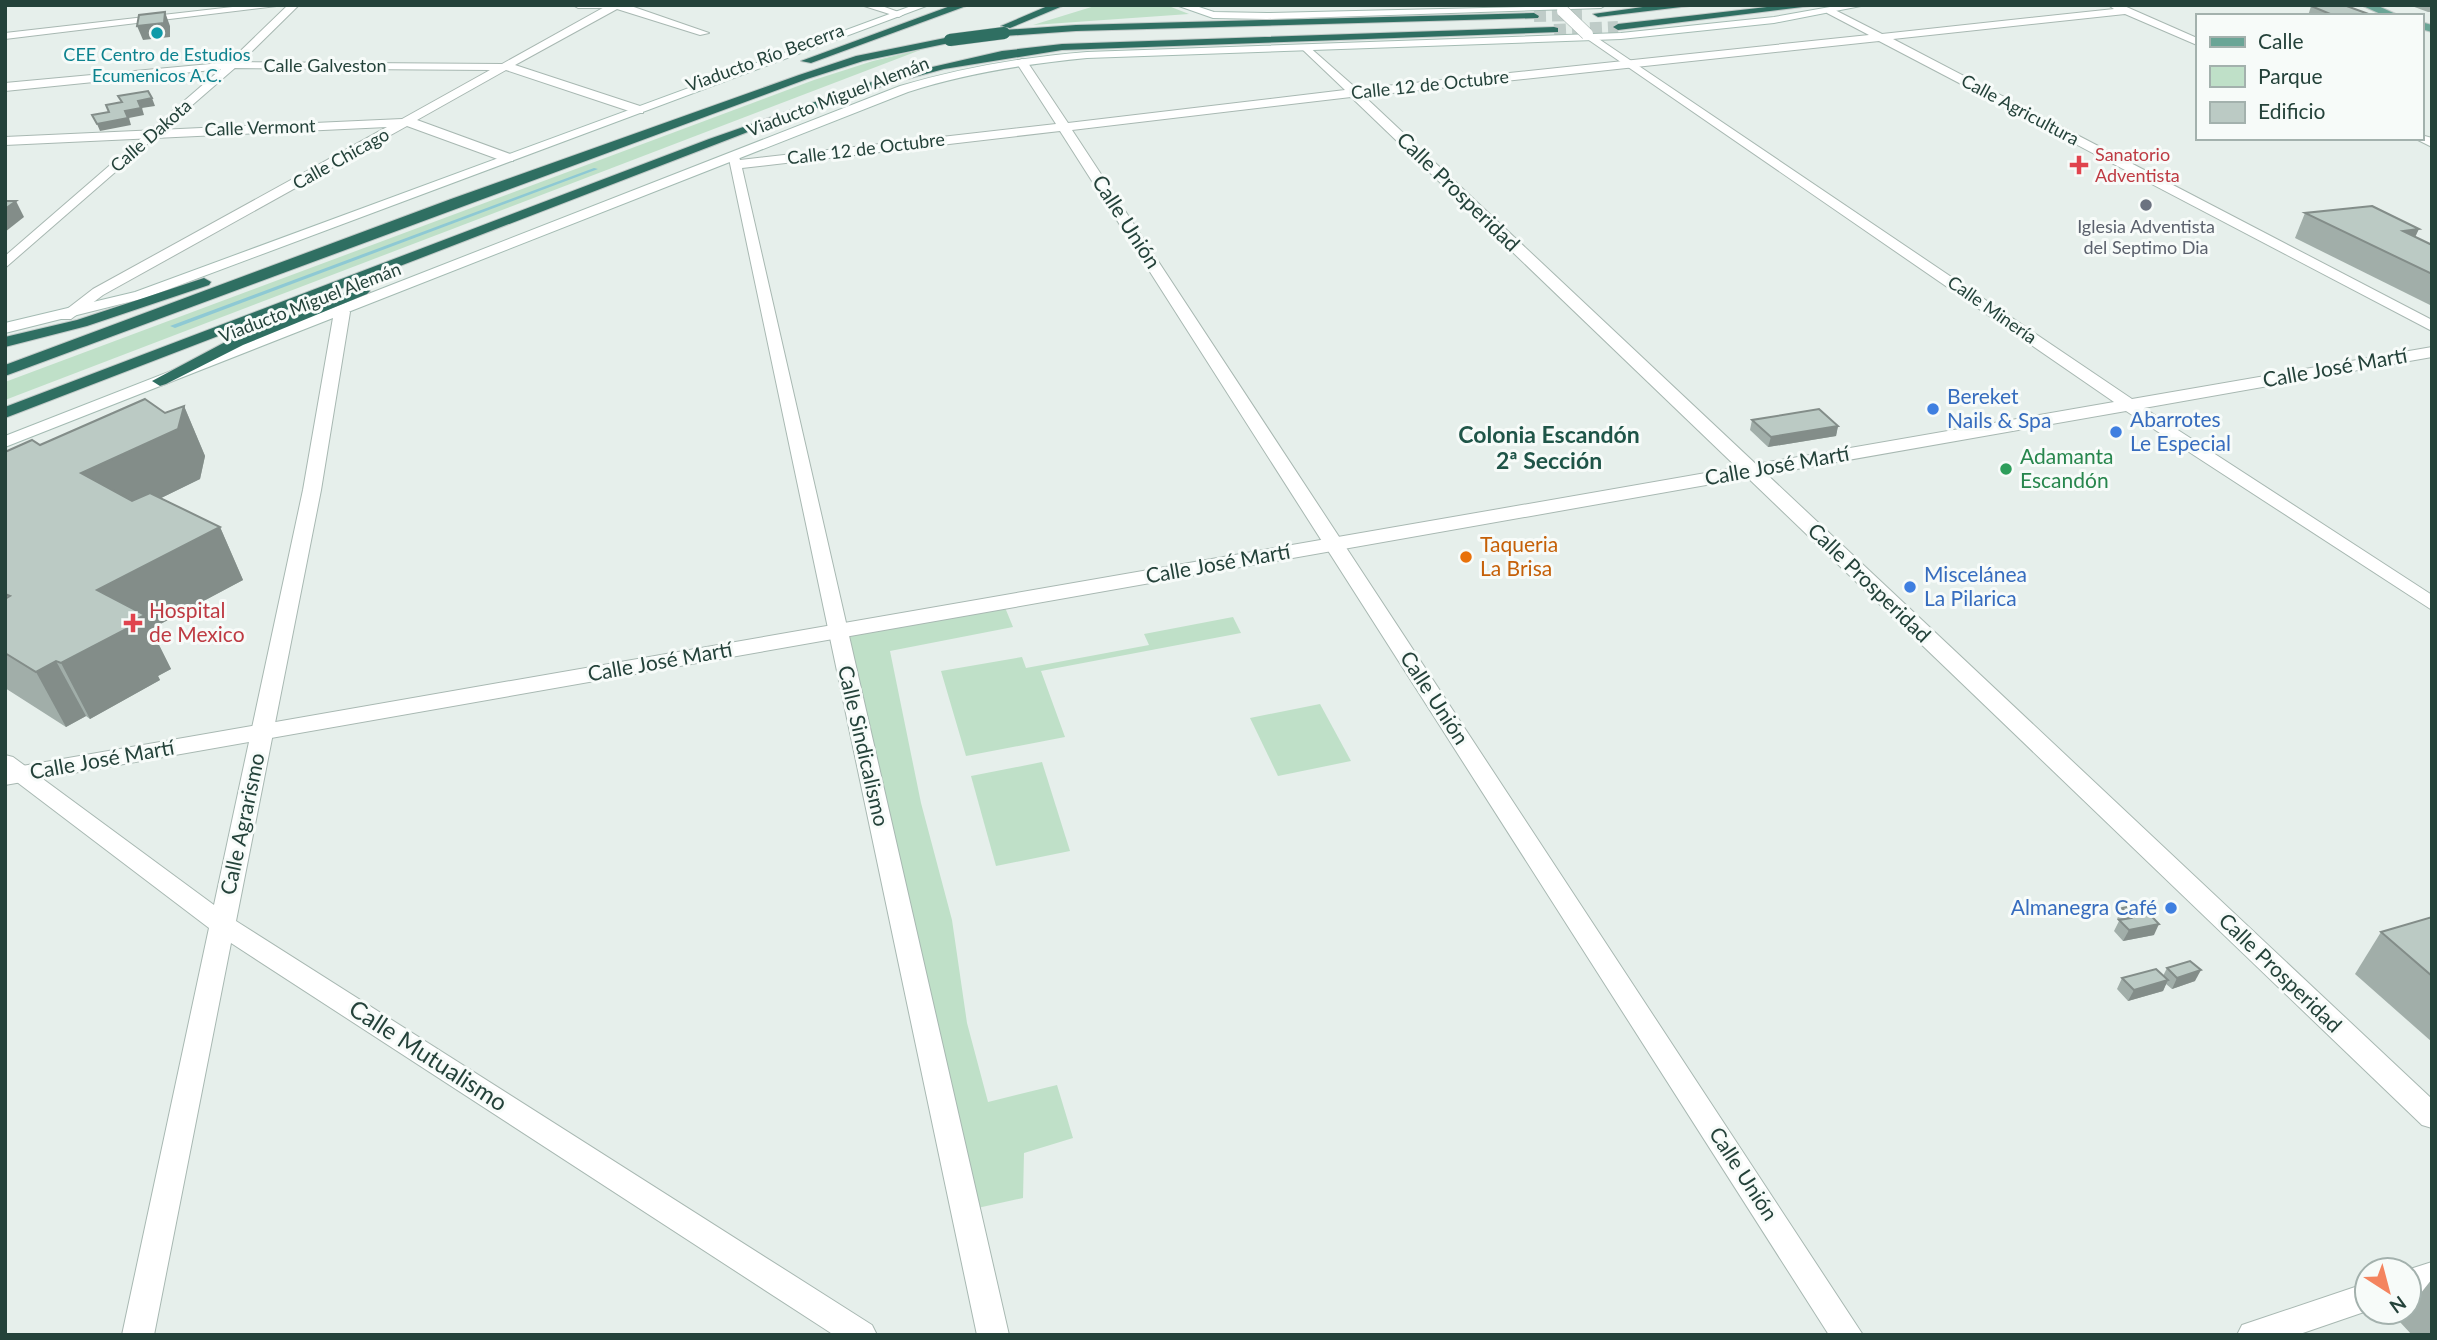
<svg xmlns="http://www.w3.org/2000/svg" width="2437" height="1340" font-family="Lato,sans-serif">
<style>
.green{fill:#bfe0c8}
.water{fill:#8ec9d4}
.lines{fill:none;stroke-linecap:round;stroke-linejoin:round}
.motorway-tunnel{stroke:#bfccc8;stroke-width:12;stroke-dasharray:12 6;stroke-linecap:butt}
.minor-casing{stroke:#a8b8b2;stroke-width:2}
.tertiary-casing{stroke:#a8b8b2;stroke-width:2}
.secondary-casing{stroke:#a4bbb3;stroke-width:2}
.primary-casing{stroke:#c2cac8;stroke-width:2}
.motorway-casing{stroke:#c2cac8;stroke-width:2}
.minor{fill:#fff;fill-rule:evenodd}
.tertiary{fill:#fff;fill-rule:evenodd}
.secondary{fill:#fff;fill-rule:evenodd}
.primary{fill:#6aa596;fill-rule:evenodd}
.motorway{fill:#2f6f62;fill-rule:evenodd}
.tertiary-bridge-casing{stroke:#a8b8b2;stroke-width:13;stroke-linecap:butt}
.motorway-bridge-casing{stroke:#c2cac8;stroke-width:13;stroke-linecap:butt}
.tertiary-bridge{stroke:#fff;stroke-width:12}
.motorway-bridge{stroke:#2f6f62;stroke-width:12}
.wall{fill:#a1aea9}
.shaded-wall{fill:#838d89}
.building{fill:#bbcac4;stroke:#838d89;stroke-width:2}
.culture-dot{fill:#0f9aa8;stroke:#f7fbf9;stroke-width:2.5}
.health-dot{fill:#e0444e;stroke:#f7fbf9;stroke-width:2.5}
.worship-dot{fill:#6b7280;stroke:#f7fbf9;stroke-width:2.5}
.shop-dot{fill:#3f7fe0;stroke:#f7fbf9;stroke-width:2.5}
.leisure-dot{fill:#2e9e5b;stroke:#f7fbf9;stroke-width:2.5}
.food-dot{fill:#e8710a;stroke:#f7fbf9;stroke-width:2.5}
.labels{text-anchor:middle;stroke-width:6;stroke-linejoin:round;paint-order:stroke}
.far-culture-label{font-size:18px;fill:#0d838f;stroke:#f7fbf9}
.far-street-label{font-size:18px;fill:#24423a;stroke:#f7fbf9}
.far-health-label{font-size:18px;fill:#be3a42;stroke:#f7fbf9;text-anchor:start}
.far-worship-label{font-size:18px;fill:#5b616d;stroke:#f7fbf9}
.street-label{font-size:21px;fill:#24423a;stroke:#f7fbf9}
.shop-label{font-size:21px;fill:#366cbe;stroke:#f7fbf9;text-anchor:start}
.leisure-label{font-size:21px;fill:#27864d;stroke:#f7fbf9;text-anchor:start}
.food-label{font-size:21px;fill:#c56008;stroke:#f7fbf9;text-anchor:start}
.health-label{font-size:21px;fill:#be3a42;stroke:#f7fbf9;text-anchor:start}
.neighbourhood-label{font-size:23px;font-weight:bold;fill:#1f5548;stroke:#f7fbf9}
.near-street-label{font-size:24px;fill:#24423a;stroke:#f7fbf9}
</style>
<rect width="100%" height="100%" fill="#e6efeb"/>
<g class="green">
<polygon points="1098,5 1166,5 1189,14 1033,25"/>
<polygon points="923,49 5,400 5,382 814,80 873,61"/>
<polygon points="1004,605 1013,627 890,651 921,803 952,920 967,1023 988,1102 1057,1085 1073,1138 1024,1153 1023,1198 973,1209 847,633"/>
<polygon points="1233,617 1241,633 1041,671 1065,737 966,756 941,671 1022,657 1026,668 1149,645 1144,634"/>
<polygon points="1320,704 1351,761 1278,776 1250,718"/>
<polygon points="1042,762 1070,851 996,866 971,776"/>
</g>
<polygon class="water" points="594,168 598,169 175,328 170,326"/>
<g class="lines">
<g class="motorway-tunnel">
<polyline points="1534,16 1582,15"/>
<polyline points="1554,30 1618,27"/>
</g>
<g class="minor-casing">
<g id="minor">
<polygon points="608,5 628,5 709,33 700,35 617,9 515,65 643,107 643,113 635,113 506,70 417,120 513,155 513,161 503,161 407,126 103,295 71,319 61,319 58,316 93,289 387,127 5,145 5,137 402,119 490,70 232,68 5,91 5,83 232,62 502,64"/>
<polygon points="861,5 879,5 904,14 899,17"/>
<polygon points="2108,5 2122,5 2197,38 2197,45 2125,14 1893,39 2432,320 2432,331 1879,41 1364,96 2432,1099 2432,1128 2422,1125 1351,97 1072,130 1863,1335 1829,1335 1060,131 742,168 1009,1335 977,1335 728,154 738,154 740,160 1056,124 1016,62 1022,59 1026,60 1068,123 1345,90 1303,50 1303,46 1307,45 1357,89 1869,35 1827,13 1826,11 1831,8 1882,34 2114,9"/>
<polygon points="2421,135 2432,138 2432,147 2414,138 2421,138"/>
<polygon points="342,307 350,312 321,490 236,921 872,1325 877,1335 834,1335 231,943 154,1335 122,1335 209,928 5,773 5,755 13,757 214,905 303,490 334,312"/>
</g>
</g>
<g class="tertiary-casing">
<g id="tertiary">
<polygon points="250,5 285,5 5,39 5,33"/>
<polygon points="288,5 299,5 236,67 5,268 5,256 228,63"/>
<polygon points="573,5 622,5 617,8 578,8"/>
<polygon points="1587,31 2132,399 2432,347 2432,357 2144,408 2432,595 2432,610 2126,411 5,785 5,769 2114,402 1583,36 1583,32"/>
<polygon points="2432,1262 2432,1290 2409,1297 2407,1270"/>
<polygon points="2367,1283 2367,1311 2297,1335 2237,1335 2242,1325"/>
</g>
</g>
<g class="secondary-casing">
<g id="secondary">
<polygon points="914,5 929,5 145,298 5,333 5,323 135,292"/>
<polygon points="1176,5 1193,5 1214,12 1267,13 1606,5 1601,8 1267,19 1213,18"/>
<path d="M1841,5H1866L1774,23L1621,39L1087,58C1026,64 967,73 908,92L5,447V436L900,86C961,68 1023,57 1087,52L1621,33L1774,17Z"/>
</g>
</g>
<g class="primary-casing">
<g id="primary">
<polygon points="2361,5 2376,5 2400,16 2385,16"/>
<polygon points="2421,22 2432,25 2432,32 2421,29"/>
</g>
</g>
<g class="motorway-casing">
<g id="motorway">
<polygon points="953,5 969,5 811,63 801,61"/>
<polygon points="1050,5 1065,5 1010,28 1001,26"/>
<polygon points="1657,5 1698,5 1598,17 1593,14"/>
<polygon points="1784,5 1819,5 1618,30 1613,27 1618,24"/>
<polygon points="1534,13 1539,16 1538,18 1076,31 1004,36 999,33 1004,30 1076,25"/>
<polygon points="1554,27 1558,28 1558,32 1062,50 944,69 889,84 774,122 5,418 5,407 709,139 880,79 1002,51 1062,44"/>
<polygon points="950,37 956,40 954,42 863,61 807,79 5,376 5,365 451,199 799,75 856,56"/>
<polygon points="204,278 211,282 209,285 87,326 5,347 5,337 77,320"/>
<polygon points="362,286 370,291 367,294 243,345 166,384 160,386 152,381 231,339"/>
</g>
</g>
<use href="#minor" class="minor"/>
<use href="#tertiary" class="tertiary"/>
<use href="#secondary" class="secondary"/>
<use href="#primary" class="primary"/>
<use href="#motorway" class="motorway"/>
<g class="tertiary-bridge-casing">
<polyline id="tertiary-bridge" points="1563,11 1587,34"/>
</g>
<g class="motorway-bridge-casing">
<polyline id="motorway-bridge" points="950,40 1004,33"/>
</g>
<use href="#tertiary-bridge" class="tertiary-bridge"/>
<use href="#motorway-bridge" class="motorway-bridge"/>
</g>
<g class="wall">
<polygon points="2409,5 2432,5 2432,12 2428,12"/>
<polygon points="2311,6 2374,16 2308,16"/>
<polygon points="2305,213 2415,237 2432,245 2432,306 2295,238"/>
<polygon points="184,406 205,456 200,479 161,498 220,527 243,580 151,629 171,669 158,676 160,680 90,719 86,716 66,727 5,688 5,452 40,445 165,413"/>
<polygon points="1752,420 1838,426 1836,436 1768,447 1750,430"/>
<polygon points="2122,908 2154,935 2123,941 2114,931 2119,921 2117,919"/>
<polygon points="2432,917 2432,1042 2355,974 2381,932"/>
<polygon points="2167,968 2195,981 2172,989 2166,984 2163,991 2128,1001 2117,989 2122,978 2163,976"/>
<polygon points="2432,1279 2432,1335 2412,1335 2399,1321 2406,1312 2409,1312 2409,1308"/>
</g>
<g class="shaded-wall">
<polygon points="165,12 170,26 170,37 143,40 137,26"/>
<polygon points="152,98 155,106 142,108 144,115 129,118 131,125 100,131 97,124 125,111 138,101"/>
<polygon points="16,201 24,217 5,232 5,209"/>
<polygon points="2419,229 2407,254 2403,231"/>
<polygon points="184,406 205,456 200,479 106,525 81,473"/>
<polygon points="1838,426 1836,436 1768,447 1771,437"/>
<polygon points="220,527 243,580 151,629 171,669 158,676 160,680 90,719 61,663 97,590"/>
<polygon points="56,661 86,716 66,727 36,672"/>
<polygon points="2159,924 2154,935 2123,941 2129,930"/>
<polygon points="2201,970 2195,981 2172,989 2177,978"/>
<polygon points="2168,980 2163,991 2128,1001 2134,990"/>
</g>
<g class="building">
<polygon points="2318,5 2344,5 2374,16 2335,16 2311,6"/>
<polygon points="165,12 164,23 137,26 139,15"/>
<polygon points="148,91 152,98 138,101 141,108 125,111 128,118 97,124 92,115 109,112 106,105 122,102 118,96"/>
<polygon points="5,201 16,201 5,209"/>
<polygon points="2372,206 2419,229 2403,231 2432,245 2432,274 2305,213"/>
<polygon points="145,399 165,413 184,406 178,429 81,473 132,501 150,493 220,527 97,590 145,615 129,623 134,625 61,663 56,661 36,672 5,653 5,599 10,596 5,594 5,452 32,440 40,445"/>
<polygon points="1819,409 1838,426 1771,437 1752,420"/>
<polygon points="2140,904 2159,924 2129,930 2119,920 2131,918 2122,908"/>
<polygon points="2432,917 2432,976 2381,932"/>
<polygon points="2190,961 2201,970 2177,978 2167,968"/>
<polygon points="2156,969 2168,980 2134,990 2122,978"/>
</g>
<circle class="culture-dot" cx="157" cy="33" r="7"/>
<g class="health-dot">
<path d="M2075.5 154.5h7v7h7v7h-7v7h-7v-7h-7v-7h7z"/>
<path d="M129.5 612.5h7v7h7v7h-7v7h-7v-7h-7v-7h7z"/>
</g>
<circle class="worship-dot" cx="2146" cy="205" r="7"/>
<g class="shop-dot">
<circle cx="1933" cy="409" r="7"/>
<circle cx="2116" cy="432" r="7"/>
<circle cx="1910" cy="587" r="7"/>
<circle cx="2171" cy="908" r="7"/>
</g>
<circle class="leisure-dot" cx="2006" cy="469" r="7"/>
<circle class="food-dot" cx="1466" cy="557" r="7"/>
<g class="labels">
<g class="far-culture-label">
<text x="157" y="61">CEE Centro de Estudios<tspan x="157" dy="21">Ecumenicos A.C.</tspan></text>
</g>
<g class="far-street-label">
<text transform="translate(765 58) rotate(-20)" y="6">Viaducto Río Becerra</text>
<text x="325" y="72">Calle Galveston</text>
<text transform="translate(1430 85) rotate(-6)" y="6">Calle 12 de Octubre</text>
<text transform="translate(838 97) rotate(-21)" y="6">Viaducto Miguel Alemán</text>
<text transform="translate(2020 110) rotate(28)" y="6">Calle Agricultura</text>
<text transform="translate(260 128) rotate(-2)" y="6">Calle Vermont</text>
<text transform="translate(151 136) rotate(-41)" y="6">Calle Dakota</text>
<text transform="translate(866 149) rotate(-7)" y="6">Calle 12 de Octubre</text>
<text transform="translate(341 159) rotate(-29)" y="6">Calle Chicago</text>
<text transform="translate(310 303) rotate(-21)" y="6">Viaducto Miguel Alemán</text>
<text transform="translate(1992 310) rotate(35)" y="6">Calle Minería</text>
</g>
<g class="far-health-label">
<text x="2095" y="161">Sanatorio<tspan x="2095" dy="21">Adventista</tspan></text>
</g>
<g class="far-worship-label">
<text x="2146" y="233">Iglesia Adventista<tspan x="2146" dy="21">del Septimo Dia</tspan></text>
</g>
<g class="street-label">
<text transform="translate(1458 192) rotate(44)" y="7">Calle Prosperidad</text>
<text transform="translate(1126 222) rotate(57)" y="7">Calle Unión</text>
<text transform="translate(2335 368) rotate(-10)" y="7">Calle José Martí</text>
<text transform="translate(1777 466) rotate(-10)" y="7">Calle José Martí</text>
<text transform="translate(1218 564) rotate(-10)" y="7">Calle José Martí</text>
<text transform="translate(1869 583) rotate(44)" y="7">Calle Prosperidad</text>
<text transform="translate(660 662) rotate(-10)" y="7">Calle José Martí</text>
<text transform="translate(1434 698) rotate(57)" y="7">Calle Unión</text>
<text transform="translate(863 746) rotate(77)" y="7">Calle Sindicalismo</text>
<text transform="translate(102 760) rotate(-10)" y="7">Calle José Martí</text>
<text transform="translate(243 824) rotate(-78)" y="7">Calle Agrarismo</text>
<text transform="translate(2280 973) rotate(44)" y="7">Calle Prosperidad</text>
<text transform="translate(1743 1174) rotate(57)" y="7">Calle Unión</text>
</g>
<g class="shop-label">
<text x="1947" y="404">Bereket<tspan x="1947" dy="24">Nails &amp; Spa</tspan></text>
<text x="2130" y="427">Abarrotes<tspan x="2130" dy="24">Le Especial</tspan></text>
<text x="1924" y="582">Miscelánea<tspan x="1924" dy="24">La Pilarica</tspan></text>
<text x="2157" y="915" text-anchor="end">Almanegra Café</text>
</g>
<g class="leisure-label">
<text x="2020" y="464">Adamanta<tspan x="2020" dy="24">Escandón</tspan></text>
</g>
<g class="food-label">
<text x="1480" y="552">Taqueria<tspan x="1480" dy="24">La Brisa</tspan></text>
</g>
<g class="health-label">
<text x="149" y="618">Hospital<tspan x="149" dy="24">de Mexico</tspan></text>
</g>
<g class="neighbourhood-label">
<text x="1549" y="443">Colonia Escandón<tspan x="1549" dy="26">2ª Sección</tspan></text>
</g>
<g class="near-street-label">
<text transform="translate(428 1056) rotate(33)" y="8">Calle Mutualismo</text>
</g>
</g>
<rect width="2437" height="1340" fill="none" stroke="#24423a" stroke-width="14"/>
<rect x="2196" y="14" width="228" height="126" fill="#f7fbf9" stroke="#a3b1ad" stroke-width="2"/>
<rect x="2210" y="37" width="35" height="10" fill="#6aa596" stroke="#a3b1ad" stroke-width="2"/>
<text x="2258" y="49" font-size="21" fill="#24423a">Calle</text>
<rect x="2210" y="66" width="35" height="21" fill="#bfe0c8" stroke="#a3b1ad" stroke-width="2"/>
<text x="2258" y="84" font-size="21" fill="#24423a">Parque</text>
<rect x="2210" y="102" width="35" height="21" fill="#bbcac4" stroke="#a3b1ad" stroke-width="2"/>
<text x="2258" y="119" font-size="21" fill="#24423a">Edificio</text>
<g transform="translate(2388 1291) rotate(144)"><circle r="33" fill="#f7fbf9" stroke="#a3b1ad" stroke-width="2"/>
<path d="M0-5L12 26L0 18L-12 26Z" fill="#f4845f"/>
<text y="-10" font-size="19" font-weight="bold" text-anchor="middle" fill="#24423a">N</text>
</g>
</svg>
